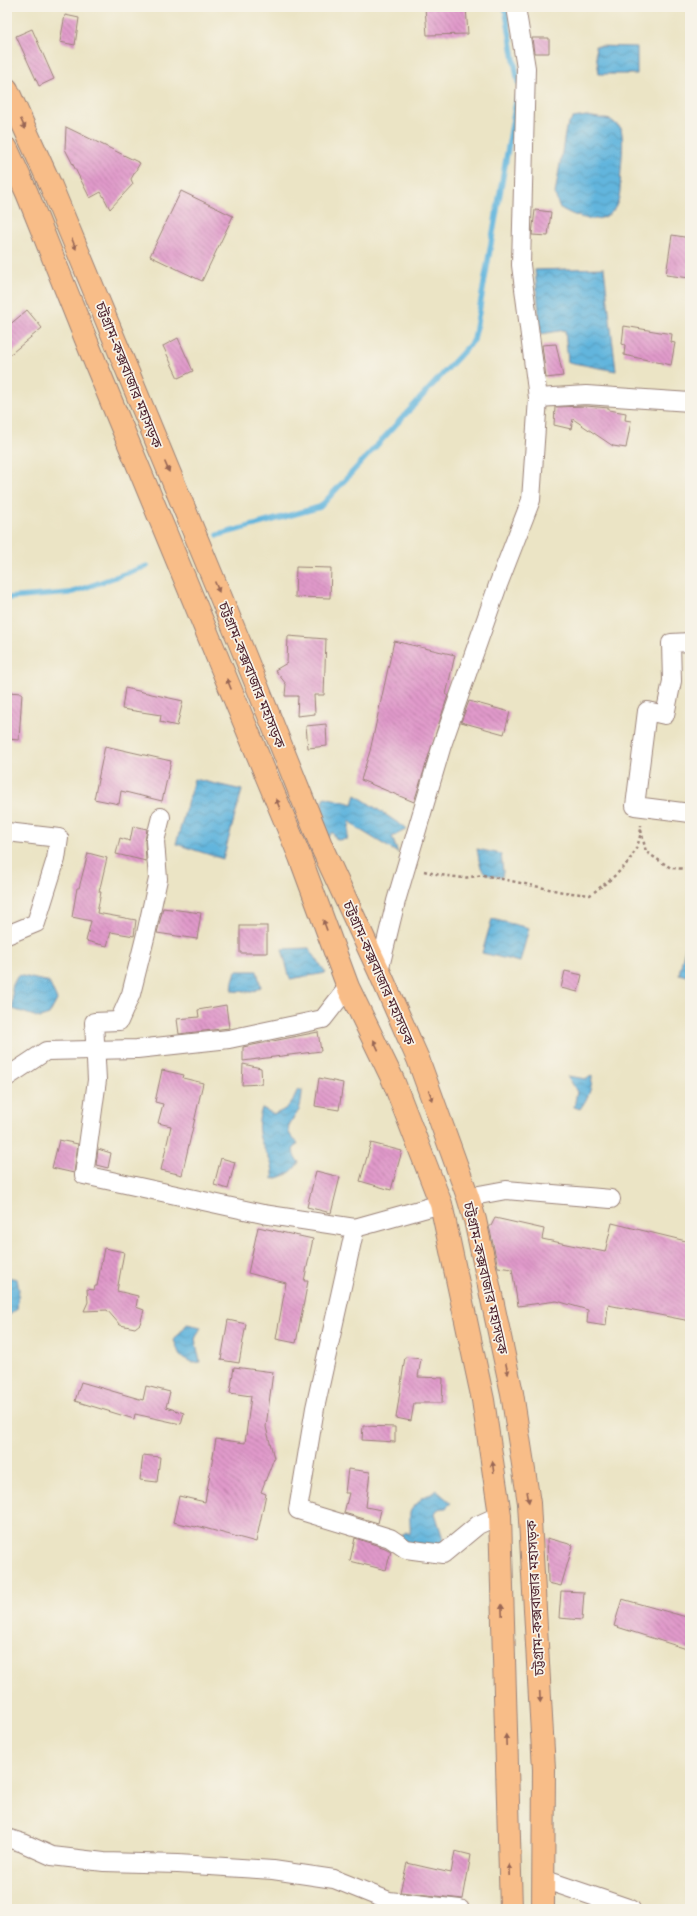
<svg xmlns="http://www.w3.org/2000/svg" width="697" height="1916" font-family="Itim,'Noto Sans Bengali',sans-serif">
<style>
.water{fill:url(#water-waves);stroke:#566a84}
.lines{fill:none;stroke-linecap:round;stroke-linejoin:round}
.stream{stroke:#62b5dd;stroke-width:5.5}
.building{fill:url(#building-back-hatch)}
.minor-casing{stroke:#9a8278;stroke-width:20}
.trunk-casing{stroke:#9a8278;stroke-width:24}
.path{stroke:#9a8278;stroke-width:2.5;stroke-dasharray:3 3;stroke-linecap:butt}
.minor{stroke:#fff;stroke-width:18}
.trunk{stroke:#f8bd88;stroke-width:22}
.oneway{fill:#986655}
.labels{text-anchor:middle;stroke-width:3.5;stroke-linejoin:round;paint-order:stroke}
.street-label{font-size:14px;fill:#4a1f2b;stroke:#f7f3e8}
</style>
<defs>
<pattern id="water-waves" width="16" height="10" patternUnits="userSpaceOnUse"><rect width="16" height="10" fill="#62b5dd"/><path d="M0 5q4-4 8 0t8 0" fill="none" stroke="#5393b3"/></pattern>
<pattern id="building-back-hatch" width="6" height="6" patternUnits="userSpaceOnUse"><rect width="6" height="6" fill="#e09aca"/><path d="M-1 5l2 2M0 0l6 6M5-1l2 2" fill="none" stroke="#b87da4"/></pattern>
</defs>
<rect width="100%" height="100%" fill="#f7f3e8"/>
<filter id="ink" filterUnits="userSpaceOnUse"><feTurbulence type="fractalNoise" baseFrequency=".025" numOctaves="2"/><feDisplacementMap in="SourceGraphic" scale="8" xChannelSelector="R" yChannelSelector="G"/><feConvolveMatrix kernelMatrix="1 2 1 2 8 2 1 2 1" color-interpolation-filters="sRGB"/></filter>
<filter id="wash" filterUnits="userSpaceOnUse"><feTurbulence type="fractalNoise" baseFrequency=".012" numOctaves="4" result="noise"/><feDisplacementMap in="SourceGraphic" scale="16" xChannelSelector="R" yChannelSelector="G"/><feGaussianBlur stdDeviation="0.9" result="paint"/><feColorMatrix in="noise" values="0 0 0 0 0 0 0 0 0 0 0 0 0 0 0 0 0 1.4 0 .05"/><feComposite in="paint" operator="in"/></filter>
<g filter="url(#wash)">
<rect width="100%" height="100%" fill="#ebe4c5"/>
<g class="water">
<polygon points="595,46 637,47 637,74 599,74"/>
<path d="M586,116L611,120L621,128C624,142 622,156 621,170C620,180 621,192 618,201C609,229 577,219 559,207L555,194L566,128L573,118Z"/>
<polygon points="604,268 616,371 568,362 565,330 541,334 535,270"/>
<polygon points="194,779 242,790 223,859 176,844"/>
<polygon points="356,795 407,829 392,837 398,853 357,828 350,821 347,839 337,840 332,832 324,842 322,805 325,797 353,804"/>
<path d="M477,849L501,854L503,872L502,877C479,875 481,869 477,849Z"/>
<polygon points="492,919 529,928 520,962 482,953"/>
<polygon points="690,927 690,977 679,974"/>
<polygon points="309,948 326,973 290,979 282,949"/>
<polygon points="236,971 257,971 261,987 252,992 232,991 233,981"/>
<polygon points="18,975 49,982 57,1000 49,1015 40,1018 13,1009 12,987"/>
<path d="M592,1075C592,1089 588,1098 580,1109L574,1107L577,1092L568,1076L587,1079Z"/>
<path d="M302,1090C302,1096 301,1104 299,1110C292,1122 280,1129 298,1143L293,1150L295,1158L299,1162C292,1173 286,1176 273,1179C276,1153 249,1145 262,1108L274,1114C287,1110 292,1104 297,1091Z"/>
<polygon points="7,1277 17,1279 19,1289 17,1309 7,1317"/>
<polygon points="187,1324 201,1327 195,1339 200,1362 193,1363 180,1356 174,1340"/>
<path d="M436,1490L451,1503L446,1508L438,1509L435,1513L444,1542L447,1546L414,1548L401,1536L406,1532L410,1534C411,1527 409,1519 410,1513C411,1507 419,1504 422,1497L431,1494Z"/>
</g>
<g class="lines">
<g class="stream">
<polyline points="505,7 518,82"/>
<polyline points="218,535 320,507 474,340 517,97"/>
<polyline points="7,598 70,593 147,566"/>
</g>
</g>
<g id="blocks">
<g class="building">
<polygon points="425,7 466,7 468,34 427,35"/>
<polygon points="65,15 79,18 75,45 60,42"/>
<polygon points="32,29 54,79 39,86 16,36"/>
<polygon points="532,38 549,38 549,53 534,53"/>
<polygon points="66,127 140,163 131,179 133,184 110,209 101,192 90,198 65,149"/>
<polygon points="181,191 233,216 202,281 150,256"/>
<polygon points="535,210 551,212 548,236 532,235"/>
<polygon points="672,235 690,238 690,278 666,275"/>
<polygon points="27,310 42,328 7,357 7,327"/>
<polygon points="624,326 672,334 671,342 675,343 671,365 624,355 625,345 622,344"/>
<polygon points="178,338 193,371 178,378 163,346"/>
<polygon points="556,344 563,376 546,378 542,345"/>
<polygon points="586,406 609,408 609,410 626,413 625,420 631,421 626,448 613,446 573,419 571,429 554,425 555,407"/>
<polygon points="296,567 331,568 330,598 295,597"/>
<polygon points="288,636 326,639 324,695 314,695 315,714 297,716 298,696 285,696 286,684 275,670 287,663"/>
<polygon points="394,641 455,655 446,695 448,695 414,802 361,780 370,751"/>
<polygon points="125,688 183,701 177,726 160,722 161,715 122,709"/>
<polygon points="7,692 22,693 19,740 7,739"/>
<polygon points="469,701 510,712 504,734 461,722"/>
<polygon points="326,724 327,746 308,748 306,726"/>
<polygon points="105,746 171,761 162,801 121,791 119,804 94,799"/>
<polygon points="133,826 147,829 145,842 146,861 116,854 120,838 130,841"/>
<polygon points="88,853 107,858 99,892 101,892 97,913 136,920 134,936 111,932 107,946 86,941 91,921 72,917 77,888 79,888"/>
<polygon points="163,908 201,913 197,939 157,933"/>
<rect x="240" y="926" width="27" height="27"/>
<polygon points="565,971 582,975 578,992 561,988"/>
<polygon points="226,1005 229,1028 179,1034 177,1019 199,1017 198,1010"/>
<polygon points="318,1032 321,1051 243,1061 243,1047"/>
<polygon points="243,1064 261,1068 262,1084 242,1085"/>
<polygon points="162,1070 184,1075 183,1078 203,1083 182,1175 161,1170 171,1126 158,1123 163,1104 155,1102"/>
<polygon points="319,1078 343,1083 339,1110 315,1106"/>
<polygon points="59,1140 78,1144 74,1173 52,1168"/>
<polygon points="371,1143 402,1151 391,1190 360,1181"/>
<polygon points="98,1149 111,1153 108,1168 96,1165"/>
<polygon points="221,1158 235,1162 228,1189 214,1185"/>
<polygon points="316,1171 340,1177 331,1213 307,1207"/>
<polygon points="495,1218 544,1229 542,1239 605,1252 612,1223 690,1242 690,1321 608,1305 606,1326 587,1323 588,1310 557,1301 518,1306 512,1269 498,1267 489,1226 491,1226"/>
<polygon points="258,1227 313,1239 304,1281 308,1281 296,1343 276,1339 286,1283 248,1273"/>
<polygon points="104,1248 124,1252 117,1291 138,1296 136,1307 144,1310 140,1324 135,1328 120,1325 107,1310 84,1311 88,1302 87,1289 94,1290 95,1286 97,1286"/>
<polygon points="228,1320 246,1324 239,1363 221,1360"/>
<polygon points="405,1357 421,1359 418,1377 443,1378 442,1403 414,1403 411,1421 396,1418"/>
<polygon points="234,1367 273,1372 266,1427 274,1458 261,1492 266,1494 256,1542 197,1526 196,1527 173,1522 179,1496 205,1502 216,1439 245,1443 251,1396 230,1393"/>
<polygon points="81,1382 143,1400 146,1386 170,1392 166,1407 184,1413 181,1424 135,1414 134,1419 75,1401"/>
<polygon points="363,1426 395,1427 395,1442 362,1440"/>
<polygon points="143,1455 160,1457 157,1482 140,1480"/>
<polygon points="348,1469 370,1472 366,1507 381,1510 378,1523 344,1513 349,1493 345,1493"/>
<polygon points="355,1538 385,1548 391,1551 386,1570 350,1561"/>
<polygon points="547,1538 573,1545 561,1586 548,1583"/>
<polygon points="561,1591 584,1592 582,1620 559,1618"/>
<polygon points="622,1599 690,1618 690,1650 614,1626"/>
<polygon points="455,1851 471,1855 463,1899 400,1892 407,1863 451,1873"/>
</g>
</g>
</g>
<g filter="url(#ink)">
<use href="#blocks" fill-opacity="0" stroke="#9a8278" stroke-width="1"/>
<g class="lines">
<g class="minor-casing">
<g id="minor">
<polyline points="538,398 586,395 690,402"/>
<polyline points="690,642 671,643 672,681 665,715 647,711 635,806 690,813"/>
<polyline points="161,817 155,841 158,879 146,934 131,994 119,1021 94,1022 97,1080 84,1175 263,1214 355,1228 315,1408 298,1510 390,1538 406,1549 443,1554 478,1525 500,1515"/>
<polyline points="7,832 59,838 56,859 36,923 7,935"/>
<polyline points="379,971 396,901 442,745 498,585 531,500 538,398 521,265 526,68 516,7"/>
<polyline points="7,1077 46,1051 137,1049 229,1039 323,1019 348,987"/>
<polyline points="468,1197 506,1190 611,1199"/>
<polyline points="355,1228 441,1204"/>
<polyline points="7,1838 23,1843 52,1856 104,1862 178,1864 273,1870 334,1879 389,1901 460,1909"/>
<polyline points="543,1879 631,1909"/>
</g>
</g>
<g class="trunk-casing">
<g id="trunk">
<polyline points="7,89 51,186 239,641 323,850 379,971 418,1059 468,1197 475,1220 512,1393 529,1503 544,1769 543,1909"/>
<polyline points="7,149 27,193 97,367 300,857 348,987 393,1080 441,1204 483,1400 500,1515 511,1909"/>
</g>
</g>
<g class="path">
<polyline points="641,830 646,852 671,868 690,869"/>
<path d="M424,871L440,875L464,878L483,875L563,892L590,895C614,877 641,859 641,825"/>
</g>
<use href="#minor" class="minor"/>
<use href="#trunk" class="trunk"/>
</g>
<defs><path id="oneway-solid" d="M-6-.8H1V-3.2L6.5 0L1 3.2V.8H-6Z"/></defs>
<g class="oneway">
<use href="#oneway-solid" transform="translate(23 124) rotate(66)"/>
<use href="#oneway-solid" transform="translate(74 244) rotate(68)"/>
<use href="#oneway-solid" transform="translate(167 467) rotate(67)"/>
<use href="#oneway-solid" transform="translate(217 587) rotate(67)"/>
<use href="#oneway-solid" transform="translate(229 684) rotate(-112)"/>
<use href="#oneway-solid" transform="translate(278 804) rotate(-112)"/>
<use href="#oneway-solid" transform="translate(325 925) rotate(-110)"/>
<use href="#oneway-solid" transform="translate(376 1045) rotate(-115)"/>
<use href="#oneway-solid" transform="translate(431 1096) rotate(70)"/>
<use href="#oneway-solid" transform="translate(507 1369) rotate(78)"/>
<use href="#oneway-solid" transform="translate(493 1467) rotate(-98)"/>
<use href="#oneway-solid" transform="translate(528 1497) rotate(81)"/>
<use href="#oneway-solid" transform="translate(502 1610) rotate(-92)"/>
<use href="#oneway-solid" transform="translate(540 1697) rotate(87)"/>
<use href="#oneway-solid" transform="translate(506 1740) rotate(-92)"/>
<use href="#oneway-solid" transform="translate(509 1870) rotate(-92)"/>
</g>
</g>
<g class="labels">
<g class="street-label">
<text transform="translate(129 375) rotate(68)" y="5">চট্টগ্রাম-কক্সবাজার মহাসড়ক</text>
<text transform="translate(252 675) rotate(68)" y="5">চট্টগ্রাম-কক্সবাজার মহাসড়ক</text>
<text transform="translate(379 973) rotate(66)" y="5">চট্টগ্রাম-কক্সবাজার মহাসড়ক</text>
<text transform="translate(486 1278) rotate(77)" y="5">চট্টগ্রাম-কক্সবাজার মহাসড়ক</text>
<text transform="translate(535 1598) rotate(-93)" y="5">চট্টগ্রাম-কক্সবাজার মহাসড়ক</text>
</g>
</g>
<rect width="697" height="1916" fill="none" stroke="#f7f3e8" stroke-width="24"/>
</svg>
